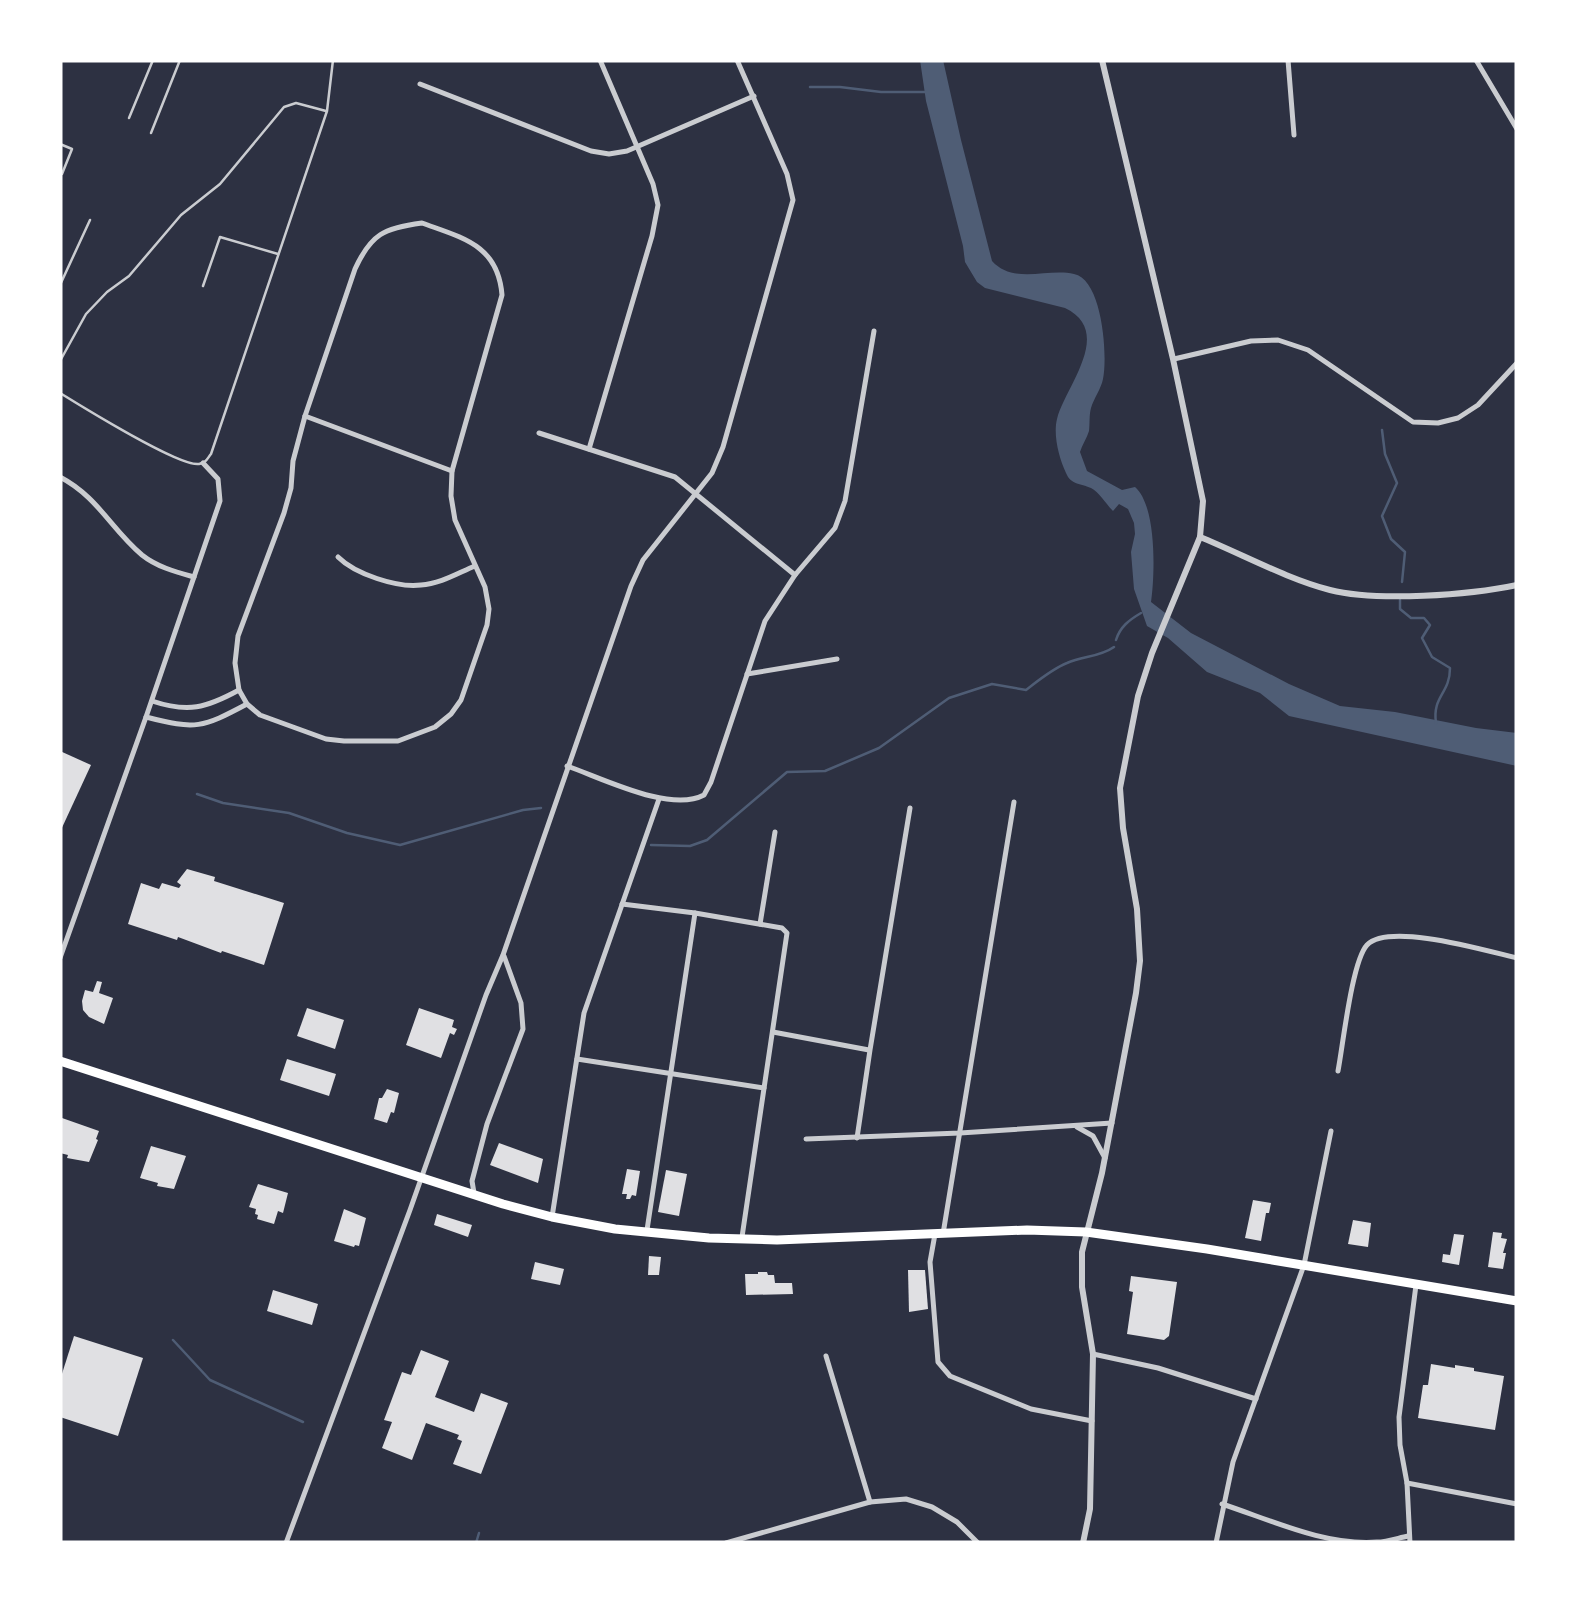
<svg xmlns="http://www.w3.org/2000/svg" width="1577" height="1603" font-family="Signika,sans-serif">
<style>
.water{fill:#4f5d75}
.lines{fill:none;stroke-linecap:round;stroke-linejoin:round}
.stream{stroke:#4f5d75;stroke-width:2.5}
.building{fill:#e0e0e3}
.service{stroke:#caccd0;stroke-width:2.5}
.minor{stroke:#caccd0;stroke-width:5}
.tertiary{stroke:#caccd0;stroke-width:6}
.primary{stroke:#fff;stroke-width:9}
</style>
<rect width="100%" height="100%" fill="#2d3142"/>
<path class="water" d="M920,60H943L961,140L992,261C1014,285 1047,268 1074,274C1102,279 1108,355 1103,379C1101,389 1094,398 1091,408C1089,415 1090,423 1089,431C1087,438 1082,445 1080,452L1087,471L1122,490L1135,487C1157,506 1155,575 1151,602L1191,633L1289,684L1340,706L1395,712L1476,728L1517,733V766L1289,716L1260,693L1207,672L1168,638L1147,626L1134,589L1131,552L1135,534L1134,523L1128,509L1119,504L1113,511C1106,504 1099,492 1091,488C1080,483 1071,485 1066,473C1059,458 1053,435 1057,419C1065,387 1115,332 1065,308L985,288L977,282L965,262L963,246L926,101Z"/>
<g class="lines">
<g class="stream">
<polyline points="810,87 840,87 881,92 926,92"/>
<polyline points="1382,430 1385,454 1397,483 1382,516 1391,539 1405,552 1402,582"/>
<path d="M1400,600V609L1411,618H1424L1430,625L1422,638L1432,657L1450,668C1450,694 1432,696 1436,723"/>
<path d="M1116,640C1120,627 1129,620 1141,613"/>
<polyline points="197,794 223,803 289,813 347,833 400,845 523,810 541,808"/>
<path d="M651,845L690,846L707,840L787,772L825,771L879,748L949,698L992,684L1026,690C1039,680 1052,669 1067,663C1083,656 1100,657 1114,647"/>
<polyline points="173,1340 210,1380 303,1422"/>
<polyline points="476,1543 479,1533"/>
</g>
</g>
<g class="building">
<polygon points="60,751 91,765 60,832"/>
<polygon points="187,869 215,877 214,881 284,903 264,965 222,951 221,953 178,937 177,940 128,924 141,883 159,889 162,883 179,888 181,885 177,882"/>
<polygon points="97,981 102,982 99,993 113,998 104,1024 89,1017 83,1010 82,1001 85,990 93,992"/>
<polygon points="307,1008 344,1020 335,1049 297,1036"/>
<polygon points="419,1008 454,1020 452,1027 457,1029 454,1035 450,1033 441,1058 406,1045"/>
<polygon points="287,1059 336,1074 329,1096 280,1080"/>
<polygon points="387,1089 399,1093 394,1113 391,1112 387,1123 374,1119 379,1098 382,1098"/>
<polygon points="62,1118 99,1131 96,1139 98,1140 89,1162 67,1158 68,1155 60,1153 60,1126"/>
<polygon points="499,1143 543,1159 538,1183 490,1165"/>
<polygon points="151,1146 186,1156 174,1189 157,1186 158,1183 140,1178"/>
<polygon points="627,1169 640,1171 636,1196 632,1195 630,1199 626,1199 627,1194 622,1194"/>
<polygon points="666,1170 687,1174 679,1216 658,1212"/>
<polygon points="258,1184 288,1193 283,1213 278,1211 274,1224 257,1219 258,1215 255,1214 256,1209 249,1207"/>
<polygon points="1253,1200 1271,1203 1269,1213 1266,1213 1261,1241 1245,1238"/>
<polygon points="344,1209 366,1218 359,1246 355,1245 354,1247 334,1241"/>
<polygon points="437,1214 472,1225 468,1237 434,1225"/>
<polygon points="1353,1220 1371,1223 1368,1247 1348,1244"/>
<polygon points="1493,1232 1502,1233 1501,1238 1507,1239 1503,1253 1506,1253 1503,1269 1488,1267"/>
<polygon points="1454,1234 1464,1235 1459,1265 1442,1262 1443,1254 1450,1255"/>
<polygon points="649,1256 661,1257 659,1275 648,1275"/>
<polygon points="535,1262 564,1269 560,1285 531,1279"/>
<polygon points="908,1270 925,1270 928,1309 909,1312"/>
<polygon points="758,1272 767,1272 768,1275 774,1275 775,1283 792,1283 793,1294 746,1295 745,1274 758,1274"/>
<polygon points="1131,1276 1177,1282 1169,1336 1164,1340 1127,1334 1133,1292 1129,1291"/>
<polygon points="273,1290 318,1304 312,1325 267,1311"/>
<polygon points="74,1336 143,1358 118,1436 60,1417 60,1380"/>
<polygon points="421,1350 449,1361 435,1397 474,1412 481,1393 508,1403 481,1474 453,1464 462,1441 457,1439 459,1435 426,1423 412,1460 382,1448 392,1422 384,1420 402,1372 411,1375"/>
<polygon points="1431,1364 1455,1368 1455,1365 1474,1368 1474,1371 1504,1376 1495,1430 1418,1418 1423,1385 1428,1385"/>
</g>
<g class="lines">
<g class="service">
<polyline points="129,118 153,60"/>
<polyline points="151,133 180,60"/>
<polyline points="60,144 72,149 62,174 60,172"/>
<polyline points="60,285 90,220"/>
<polyline points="203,286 220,237 278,254"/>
<polyline points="60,361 86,314 107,292 129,276 181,215 220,184 284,107 296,103 326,111"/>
<path d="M60,393C81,406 180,467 199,464C206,463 207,459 211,454L327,111L333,60"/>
</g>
<g class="minor">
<polyline points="1288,60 1294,135"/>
<polyline points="1476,60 1517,129"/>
<polyline points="420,84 591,151 609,154 627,151 754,96"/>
<path d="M422,223C463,238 498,245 502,295L452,471L451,496L455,520L485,587L489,609L487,625L461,700L451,714L435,727L398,741H344L326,739L260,715L247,704L239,690L235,663L238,636L284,513L291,488L293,461L305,416L355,269C371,234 384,228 422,223Z"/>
<polyline points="1174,359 1251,341 1278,340 1308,350 1413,422 1438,423 1458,418 1478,405 1517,363"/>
<polyline points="305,416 452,471"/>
<polyline points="539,433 675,477 795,575"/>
<polyline points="589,449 652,236 658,205 653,184 600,60"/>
<path d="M60,477C98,497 111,529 142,555C157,567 176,572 194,577"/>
<path d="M338,557C355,574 397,588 421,585C440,584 458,573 475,566"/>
<polyline points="747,674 837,659"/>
<path d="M152,701C188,713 206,708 239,690"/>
<path d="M146,717C196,730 202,728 247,704"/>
<path d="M567,766C602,778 670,813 704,795L711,782L765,621L795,575L835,528L845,501L874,331"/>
<polyline points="622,904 695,913 782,928 787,933 742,1237"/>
<polyline points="760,924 775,832"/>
<polyline points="60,958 146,717 220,501 218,479 203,463"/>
<polyline points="773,1032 869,1050"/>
<polyline points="577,1059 764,1088"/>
<path d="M1338,1071C1343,1045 1352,961 1367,945C1389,922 1487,951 1517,958"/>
<polyline points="1077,1127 1093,1136 1105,1158"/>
<polyline points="857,1138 870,1050 910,808"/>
<polyline points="806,1139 960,1133 1112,1123"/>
<polyline points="474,1193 472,1181 487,1124 523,1029 521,1003 504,956"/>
<polyline points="552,1217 584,1013 659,799"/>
<polyline points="647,1230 695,913"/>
<polyline points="935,1234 930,1262 938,1362 950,1376 1031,1409 1092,1421"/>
<polyline points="943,1234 1014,802"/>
<polyline points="1093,1354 1158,1368 1256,1399"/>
<polyline points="826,1356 870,1502"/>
<polyline points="1407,1483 1517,1504"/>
<path d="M1222,1504C1271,1520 1325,1546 1377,1542C1387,1542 1398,1538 1408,1536"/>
<polyline points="286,1543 410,1210 486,995 503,955 631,586 643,560 712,473 723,447 793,200 787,174 737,60"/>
<polyline points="726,1543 870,1502 906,1499 932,1507 957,1522 978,1543"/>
<polyline points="1216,1543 1233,1462 1304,1265 1331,1131"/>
<polyline points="1410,1543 1407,1483 1400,1445 1399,1417 1416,1285"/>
</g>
<g class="tertiary">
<path d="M1200,537C1242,554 1287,579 1330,590C1377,602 1470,595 1517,585"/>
<polyline points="1083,1543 1090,1509 1093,1354 1082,1287 1082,1252 1102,1173 1136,993 1140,961 1137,909 1123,828 1120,788 1138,696 1152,653 1200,537 1203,501 1173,359 1102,60"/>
</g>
<polyline class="primary" points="60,1061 503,1204 552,1217 615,1229 709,1238 777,1240 1027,1230 1086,1232 1207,1249 1517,1301"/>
</g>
<rect width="1577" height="1603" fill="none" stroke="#ffffff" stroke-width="125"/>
</svg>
